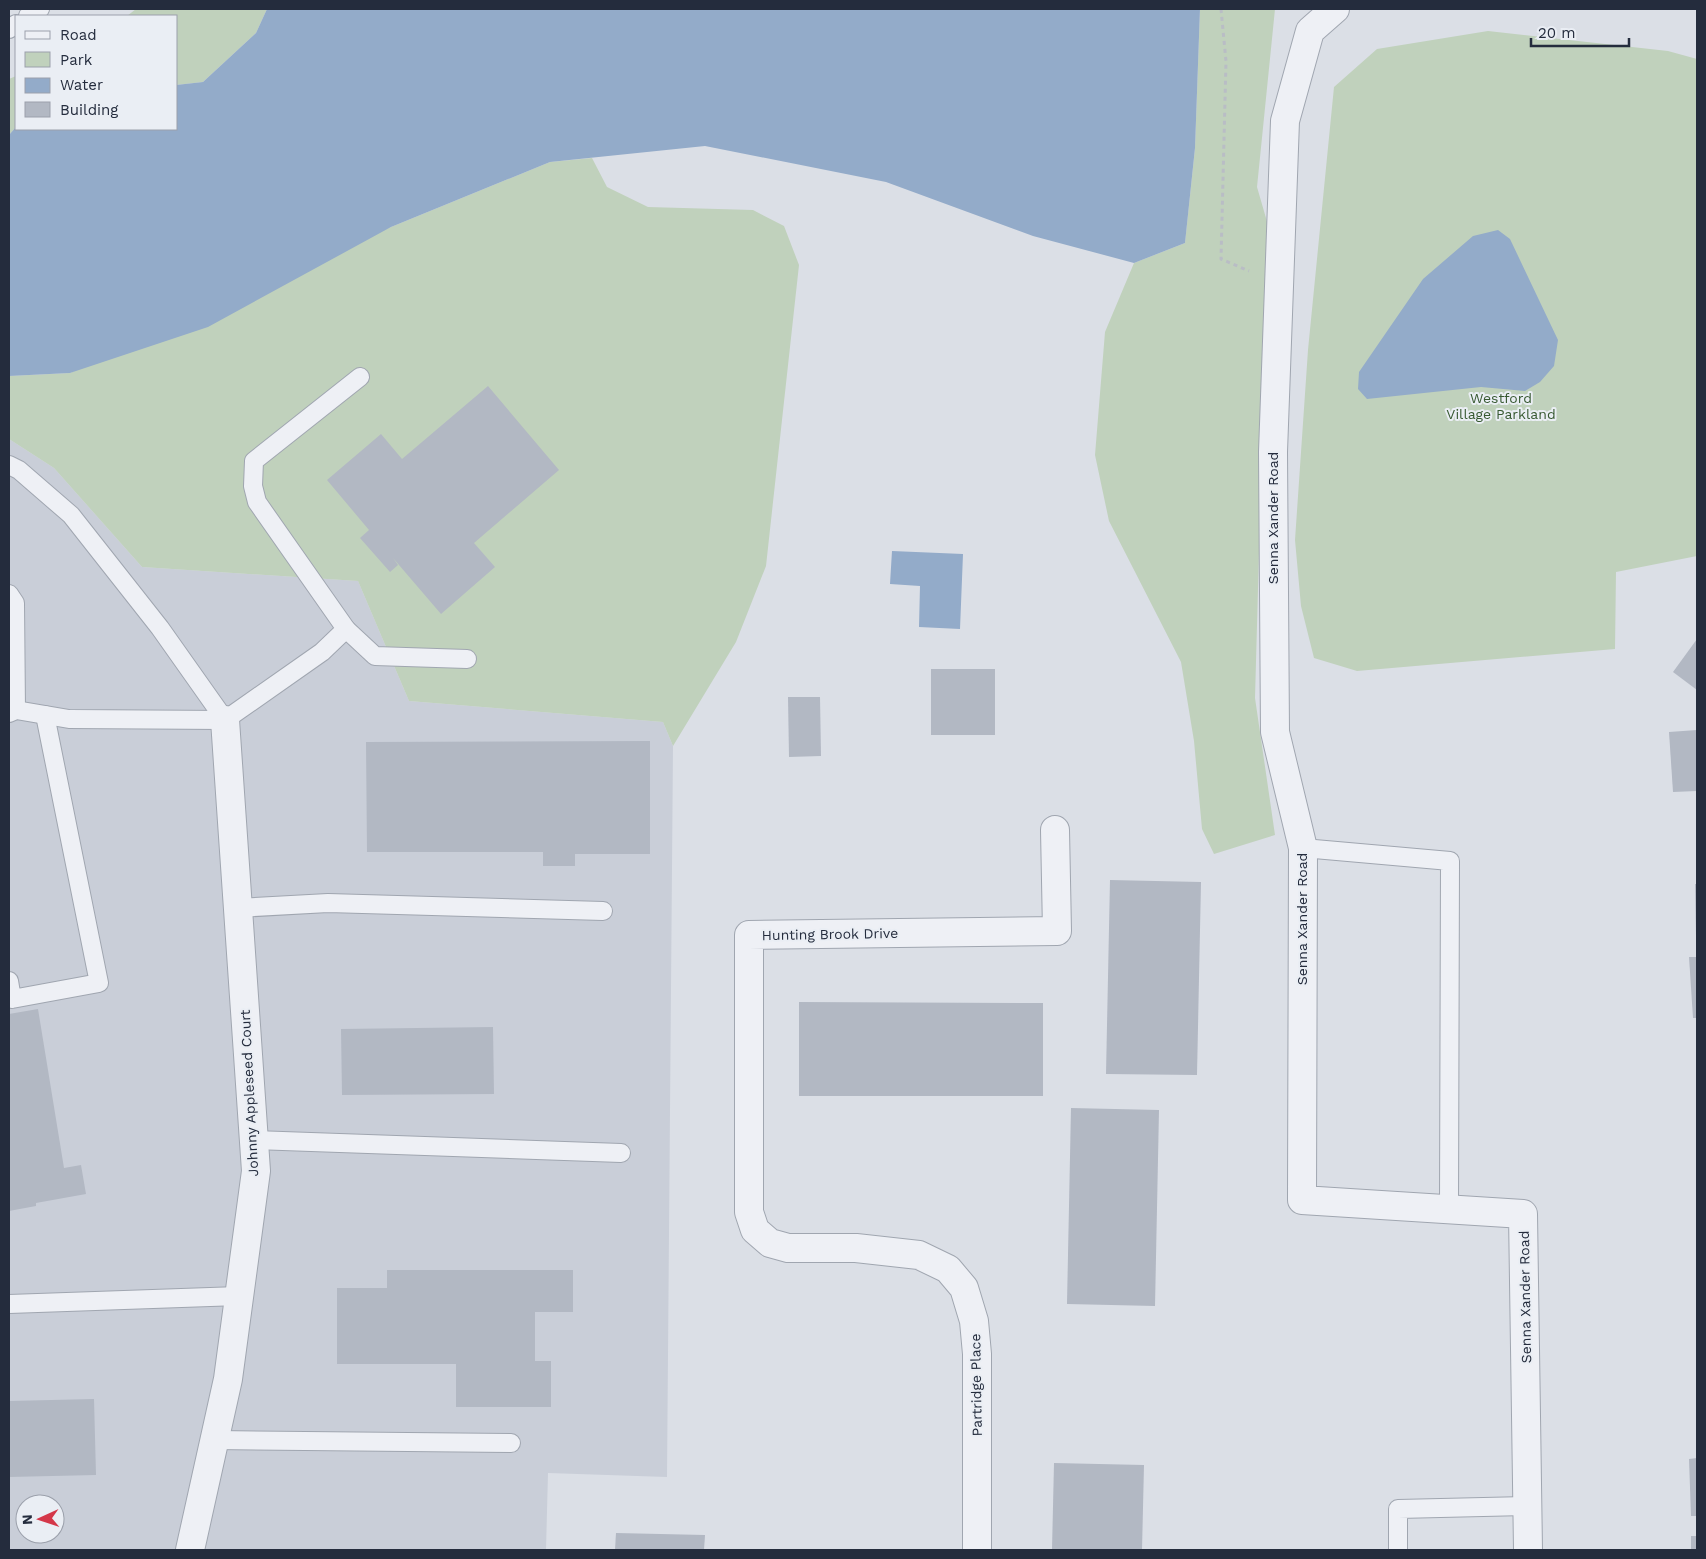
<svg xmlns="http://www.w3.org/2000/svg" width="1706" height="1559" font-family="'Work Sans',sans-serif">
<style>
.built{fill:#c9ced8;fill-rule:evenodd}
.green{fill:#c0d1bc}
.water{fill:#93abc9}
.building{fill:#b2b8c3}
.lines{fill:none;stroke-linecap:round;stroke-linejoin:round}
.lane-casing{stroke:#a0a6b0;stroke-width:20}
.street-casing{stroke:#a0a6b0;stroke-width:30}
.path{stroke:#b9bdc5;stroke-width:3;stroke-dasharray:4 4;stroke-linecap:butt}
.lane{stroke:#eef0f5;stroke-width:18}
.street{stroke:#eef0f5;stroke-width:28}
.labels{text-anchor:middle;stroke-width:4;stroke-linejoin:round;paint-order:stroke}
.park-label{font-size:14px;fill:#375931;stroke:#eaeef4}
.street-label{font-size:14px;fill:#242c3d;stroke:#eaeef4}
</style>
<rect width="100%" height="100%" fill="#dbdfe6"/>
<path class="built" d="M9,439L54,468L142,567L358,581L409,701L663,722L673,746L667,1477L548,1473L546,1550H9ZM25,1504H55V1534H25Z"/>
<g class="green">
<polygon points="136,9 267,9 256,33 203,82 176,85 176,16 127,16"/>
<polygon points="1200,9 1275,9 1257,187 1268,225 1255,698 1275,835 1214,854 1202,829 1194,741 1181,662 1109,521 1095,455 1105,332 1134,263 1185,243 1195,148"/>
<polygon points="1488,31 1668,51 1697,59 1697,556 1616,572 1615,649 1357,671 1314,658 1301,606 1295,540 1308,350 1334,87 1377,49"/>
<polygon points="16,76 16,127 9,135 9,79"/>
<polygon points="592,158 607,187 648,207 753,210 784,226 799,265 766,566 736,642 673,746 663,722 409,701 358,581 142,567 54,468 9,439 9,376 70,373 391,227 550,162"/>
</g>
<g class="water">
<polygon points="267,9 1200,9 1195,148 1185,243 1134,263 1033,236 886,182 705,146 550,162 391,227 208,327 70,373 9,376 9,135 16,127 16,129 176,129 176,85 203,82 256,33"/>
<polygon points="1498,230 1510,239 1558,340 1554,366 1540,382 1525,391 1481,387 1367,399 1358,389 1359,372 1423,279 1473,236"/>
<polygon points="892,551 963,554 960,629 919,627 920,586 890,584"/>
</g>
<g class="building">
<polygon points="488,386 559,470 474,543 495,567 441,614 393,558 398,565 390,572 360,538 369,530 327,480 381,434 402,459"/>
<polygon points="1697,639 1697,690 1673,672"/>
<rect x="931" y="669" width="64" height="66"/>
<polygon points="788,697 820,697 821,756 789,757"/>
<polygon points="1697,730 1697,791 1673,792 1669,732"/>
<polygon points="650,741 650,854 575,854 575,866 543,866 543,852 367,852 366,742"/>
<polygon points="1110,880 1201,882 1197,1075 1106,1074"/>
<polygon points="1695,884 1697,884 1697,936 1696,936"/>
<polygon points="1689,957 1697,957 1697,1018 1693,1018"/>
<polygon points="799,1002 1043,1003 1043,1096 799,1096"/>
<polygon points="38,1009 64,1168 81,1165 86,1194 36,1203 36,1206 9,1211 9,1014"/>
<polygon points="493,1027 494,1094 342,1095 341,1029"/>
<polygon points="1071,1108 1159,1110 1155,1306 1067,1304"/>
<polygon points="387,1270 573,1270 573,1312 535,1312 535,1361 551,1361 551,1407 456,1407 456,1364 337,1364 337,1288 387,1288"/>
<polygon points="94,1399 96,1475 9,1477 9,1401"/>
<polygon points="1697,1458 1697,1516 1691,1516 1689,1459"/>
<polygon points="1054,1463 1144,1465 1142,1550 1052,1550"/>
<polygon points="616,1533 705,1535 704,1550 615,1550"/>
<rect x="1691" y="1536" width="6" height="14"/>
</g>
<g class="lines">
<g class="lane-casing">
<g id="lane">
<polyline points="28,16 40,9"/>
<polyline points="9,29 16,24"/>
<polyline points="9,465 19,470 71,515 160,628 225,720"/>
<polyline points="9,594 15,603 16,710"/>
<polyline points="346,629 375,656 467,659"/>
<polyline points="9,713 16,710 69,719 225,720 322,652 346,629 257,502 253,486 254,461 360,377"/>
<polyline points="1303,848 1450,861 1449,1209"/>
<polyline points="238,908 328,903 603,911"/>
<polyline points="9,981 12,999 99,983 45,715"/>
<polyline points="254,1140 621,1153"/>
<polyline points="9,1304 239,1296"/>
<polyline points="215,1440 511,1443"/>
<polyline points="1398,1550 1398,1509 1527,1506"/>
</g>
</g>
<g class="street-casing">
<g id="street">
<polyline points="1335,9 1310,31 1285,121 1273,452 1275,732 1303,848 1302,1200 1523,1214 1528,1550"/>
<polyline points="190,1550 228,1379 256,1171 225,720"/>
<polyline points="977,1550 977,1354 974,1321 964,1288 948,1269 919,1255 856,1248 788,1248 770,1243 755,1230 749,1212 749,935 1057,931 1055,830"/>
</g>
</g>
<polyline class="path" points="1221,9 1226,61 1221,259 1249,271"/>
<use href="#lane" class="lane"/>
<use href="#street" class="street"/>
</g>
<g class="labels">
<g class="park-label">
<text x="1501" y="403">Westford<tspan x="1501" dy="16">Village Parkland</tspan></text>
</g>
<g class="street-label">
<text transform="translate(1273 518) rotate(-90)" y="5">Senna Xander Road</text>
<text transform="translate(1302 919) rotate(-90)" y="5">Senna Xander Road</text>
<text transform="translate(830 934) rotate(-1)" y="5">Hunting Brook Drive</text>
<text transform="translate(249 1093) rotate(-93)" y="5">Johnny Appleseed Court</text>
<text transform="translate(1525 1297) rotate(-91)" y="5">Senna Xander Road</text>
<text transform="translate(976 1385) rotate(-91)" y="5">Partridge Place</text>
</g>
</g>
<rect width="1706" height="1559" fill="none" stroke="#242c3d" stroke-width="20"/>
<rect x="15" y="15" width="162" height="115" fill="#eaeef4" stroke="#9ba0ab"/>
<rect x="25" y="31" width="25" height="8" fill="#eef0f5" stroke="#9ba0ab"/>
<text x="60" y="40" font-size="15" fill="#242c3d">Road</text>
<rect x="25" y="52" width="25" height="15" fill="#c0d1bc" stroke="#9ba0ab"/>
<text x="60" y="65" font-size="15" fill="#242c3d">Park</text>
<rect x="25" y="78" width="25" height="15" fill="#93abc9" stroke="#9ba0ab"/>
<text x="60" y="90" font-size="15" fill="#242c3d">Water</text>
<rect x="25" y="102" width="25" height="15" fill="#b2b8c3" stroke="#9ba0ab"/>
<text x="60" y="115" font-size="15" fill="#242c3d">Building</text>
<g transform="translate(40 1519) rotate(267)"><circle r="24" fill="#eaeef4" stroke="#9ba0ab"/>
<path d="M0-4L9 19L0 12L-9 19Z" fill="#d43749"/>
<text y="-8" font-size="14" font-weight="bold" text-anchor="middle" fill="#242c3d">N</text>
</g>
<path d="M1531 38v8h98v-8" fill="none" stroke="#242c3d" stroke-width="2.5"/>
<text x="1538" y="38" font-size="15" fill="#242c3d" stroke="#eaeef4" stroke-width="4" paint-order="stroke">20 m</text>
</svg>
